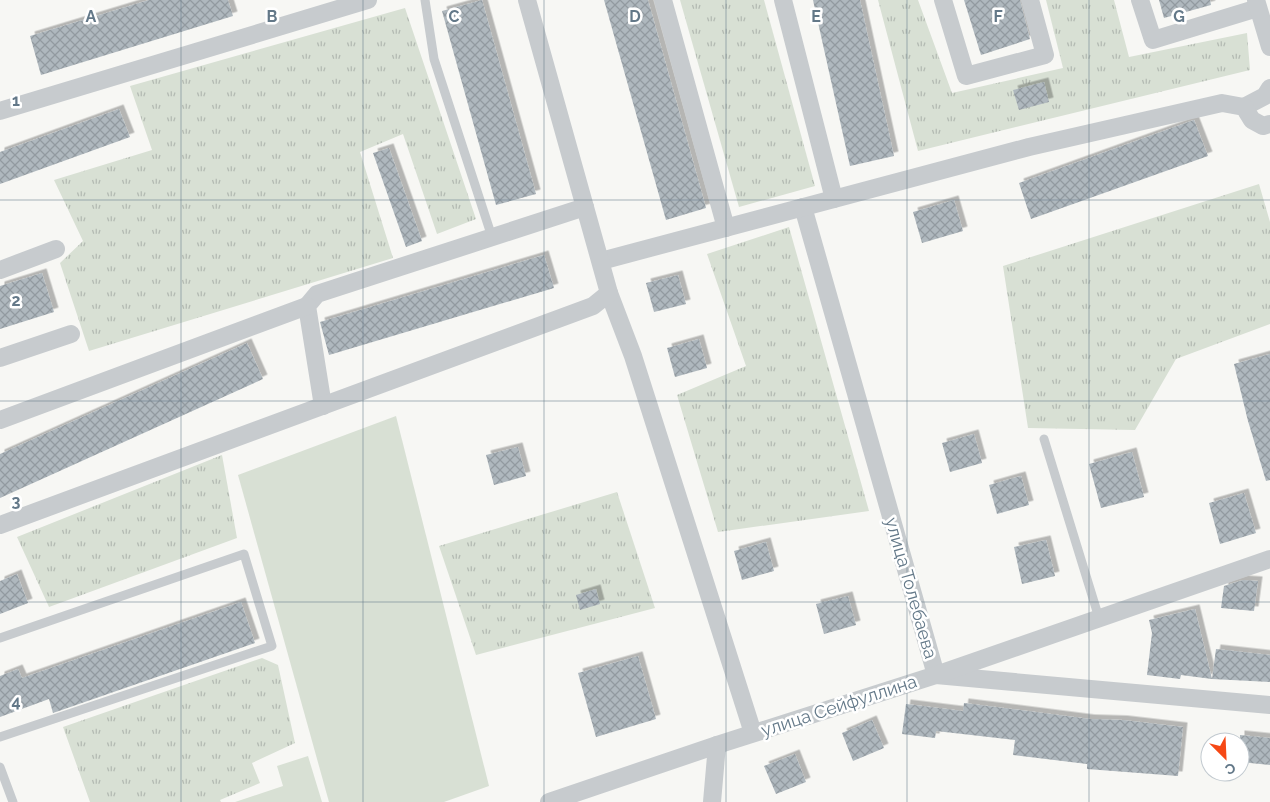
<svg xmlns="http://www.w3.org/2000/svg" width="1270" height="802" font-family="Raleway,sans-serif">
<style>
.grass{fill:url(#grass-tufts)}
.garden{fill:#d8e0d4}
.building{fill:url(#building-cross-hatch);filter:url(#shadow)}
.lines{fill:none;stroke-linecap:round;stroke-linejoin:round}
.service{stroke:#c7cbce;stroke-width:9}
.minor{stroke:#c7cbce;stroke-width:18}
.grid{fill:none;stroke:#637888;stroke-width:1;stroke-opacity:0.55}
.labels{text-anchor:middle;stroke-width:5;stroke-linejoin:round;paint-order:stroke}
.street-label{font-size:18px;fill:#637888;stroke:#fff}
.grid-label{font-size:16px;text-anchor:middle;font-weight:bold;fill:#637888;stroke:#fff;stroke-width:5;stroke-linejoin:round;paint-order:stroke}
</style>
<defs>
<pattern id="grass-tufts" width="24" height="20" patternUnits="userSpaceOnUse" patternTransform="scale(1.25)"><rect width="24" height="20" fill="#d8e0d4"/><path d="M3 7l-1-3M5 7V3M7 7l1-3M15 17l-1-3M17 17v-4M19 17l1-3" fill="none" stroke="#b3bab2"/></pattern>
<pattern id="building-cross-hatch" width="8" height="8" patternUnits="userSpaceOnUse" patternTransform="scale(1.25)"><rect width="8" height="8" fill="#afb8be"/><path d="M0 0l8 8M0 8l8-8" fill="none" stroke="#929aa0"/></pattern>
<filter id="shadow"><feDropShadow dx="4.5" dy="-4.5" stdDeviation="0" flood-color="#0004"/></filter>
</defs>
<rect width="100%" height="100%" fill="#f7f7f4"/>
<g class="grass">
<polygon points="680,0 764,0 815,186 739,207"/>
<polygon points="878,0 918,0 952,93 1063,68 1046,0 1114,0 1129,57 1247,33 1250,70 918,151"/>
<polygon points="405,8 476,219 437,234 403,134 360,152 393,258 89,351 60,263 83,241 54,180 152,150 130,86"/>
<polygon points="1259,184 1270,222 1270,324 1176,359 1135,430 1028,428 1003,266"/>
<polygon points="789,227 869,511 718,532 677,395 746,366 707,254"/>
<polygon points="222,455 237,538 49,607 17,537"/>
<polygon points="617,492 655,608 476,655 439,546"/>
<polygon points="262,658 278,665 295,743 252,763 260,783 220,800 221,802 90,802 63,727"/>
</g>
<g class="garden">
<polygon points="396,416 489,786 444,802 329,802 238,475"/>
<polygon points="308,756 322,802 235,802 283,786 277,766"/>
</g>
<g class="building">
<polygon points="149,0 228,0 233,16 41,75 30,36"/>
<polygon points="482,0 536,194 496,205 442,11"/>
<polygon points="604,0 648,0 706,208 666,220"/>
<polygon points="813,0 860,0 894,156 850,166"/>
<polygon points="964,0 1020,0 1030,39 981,55"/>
<polygon points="1159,0 1210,0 1211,5 1164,18"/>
<polygon points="1044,82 1049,102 1019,110 1013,90"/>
<polygon points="119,109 130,137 0,184 0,152"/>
<polygon points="1194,120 1208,156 1031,219 1019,183"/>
<polygon points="389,148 422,241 406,247 373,153"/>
<polygon points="954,200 963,231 922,243 913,212"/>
<polygon points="544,255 554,288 329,355 320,322"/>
<polygon points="42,273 54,312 0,329 0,286"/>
<polygon points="678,275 686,304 654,312 646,283"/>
<polygon points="699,339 707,368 675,377 667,348"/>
<polygon points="247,343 263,379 0,498 0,454"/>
<polygon points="1270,354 1270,480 1266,481 1248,421 1234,364"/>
<polygon points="974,434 982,463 950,472 942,443"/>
<polygon points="518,447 526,476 494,485 486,455"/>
<polygon points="1132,452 1144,497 1101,508 1089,464"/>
<polygon points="1021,476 1029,505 997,514 989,485"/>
<polygon points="1244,493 1256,533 1220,544 1209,503"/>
<polygon points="1046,540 1055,576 1022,584 1014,547"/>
<polygon points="766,542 774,571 742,580 734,551"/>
<polygon points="17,574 28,603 0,614 0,581"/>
<polygon points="1243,580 1258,581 1254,611 1221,608 1224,586"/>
<polygon points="596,589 600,604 580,610 576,595"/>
<polygon points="848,596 856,625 824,634 816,604"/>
<polygon points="241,602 255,643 53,713 49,699 0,717 0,676 18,669 22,678"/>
<polygon points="1195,609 1212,679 1181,675 1180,679 1147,675 1152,633 1149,620"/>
<polygon points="1216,649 1270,655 1270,682 1212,679"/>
<polygon points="638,656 656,719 596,737 578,673"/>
<polygon points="964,703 1090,719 1123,720 1183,727 1178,776 1087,769 1087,764 1013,755 1015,740 936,731 935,738 902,734 906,704 963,711"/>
<polygon points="872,720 884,748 853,761 842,733"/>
<polygon points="1240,735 1270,738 1270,765 1240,762"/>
<polygon points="795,754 806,782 776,794 764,766"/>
</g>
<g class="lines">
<g class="service">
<polyline points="425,0 434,59 492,237"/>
<polyline points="1044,439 1099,618"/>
<polyline points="0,638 244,554 272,646 0,737"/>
<polyline points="0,767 13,802"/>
</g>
<g class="minor">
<polyline points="663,0 726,228"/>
<polyline points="783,0 834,199"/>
<polyline points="943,0 966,76 1045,55 1030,0"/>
<polyline points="1140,0 1153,40 1258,8"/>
<polyline points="1256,0 1270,47"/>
<polyline points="1244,107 1265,96 1270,88"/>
<polyline points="0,111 368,0"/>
<polyline points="803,207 936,675 1270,705"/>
<polyline points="601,261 1029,147 1222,103 1244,107 1252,120 1263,126 1270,124"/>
<polyline points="0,270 56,249"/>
<polyline points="609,293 633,356 753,733"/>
<polyline points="0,358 71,334"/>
<polyline points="323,406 307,306 317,294 585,207"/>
<polyline points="0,420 307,306"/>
<polyline points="0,525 593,306 609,293 527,0"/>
<polyline points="549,802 717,745 936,675 1270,559"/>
<polyline points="712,802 717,745"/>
</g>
</g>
<path class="grid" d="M181,0V802M363,0V802M544,0V802M726,0V802M907,0V802M1089,0V802M0,200H1270M0,401H1270M0,602H1270"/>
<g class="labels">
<g class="street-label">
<text transform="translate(911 588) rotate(74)" y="6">улица Толебаева</text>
<text transform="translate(839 706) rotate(-18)" y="6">улица Сейфуллина</text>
</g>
</g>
<g class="grid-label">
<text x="91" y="22">A</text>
<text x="272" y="22">B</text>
<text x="454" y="22">C</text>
<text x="635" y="22">D</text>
<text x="816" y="22">E</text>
<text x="998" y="22">F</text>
<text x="1179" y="22">G</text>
<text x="16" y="106">1</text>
<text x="16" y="306">2</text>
<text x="16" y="507">3</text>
<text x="16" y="707">4</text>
</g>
<g transform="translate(1225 757) rotate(156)"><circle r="24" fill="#ffffff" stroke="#c1c9cf"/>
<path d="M0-4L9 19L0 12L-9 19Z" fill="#f64815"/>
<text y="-8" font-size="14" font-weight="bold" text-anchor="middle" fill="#637888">С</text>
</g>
</svg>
